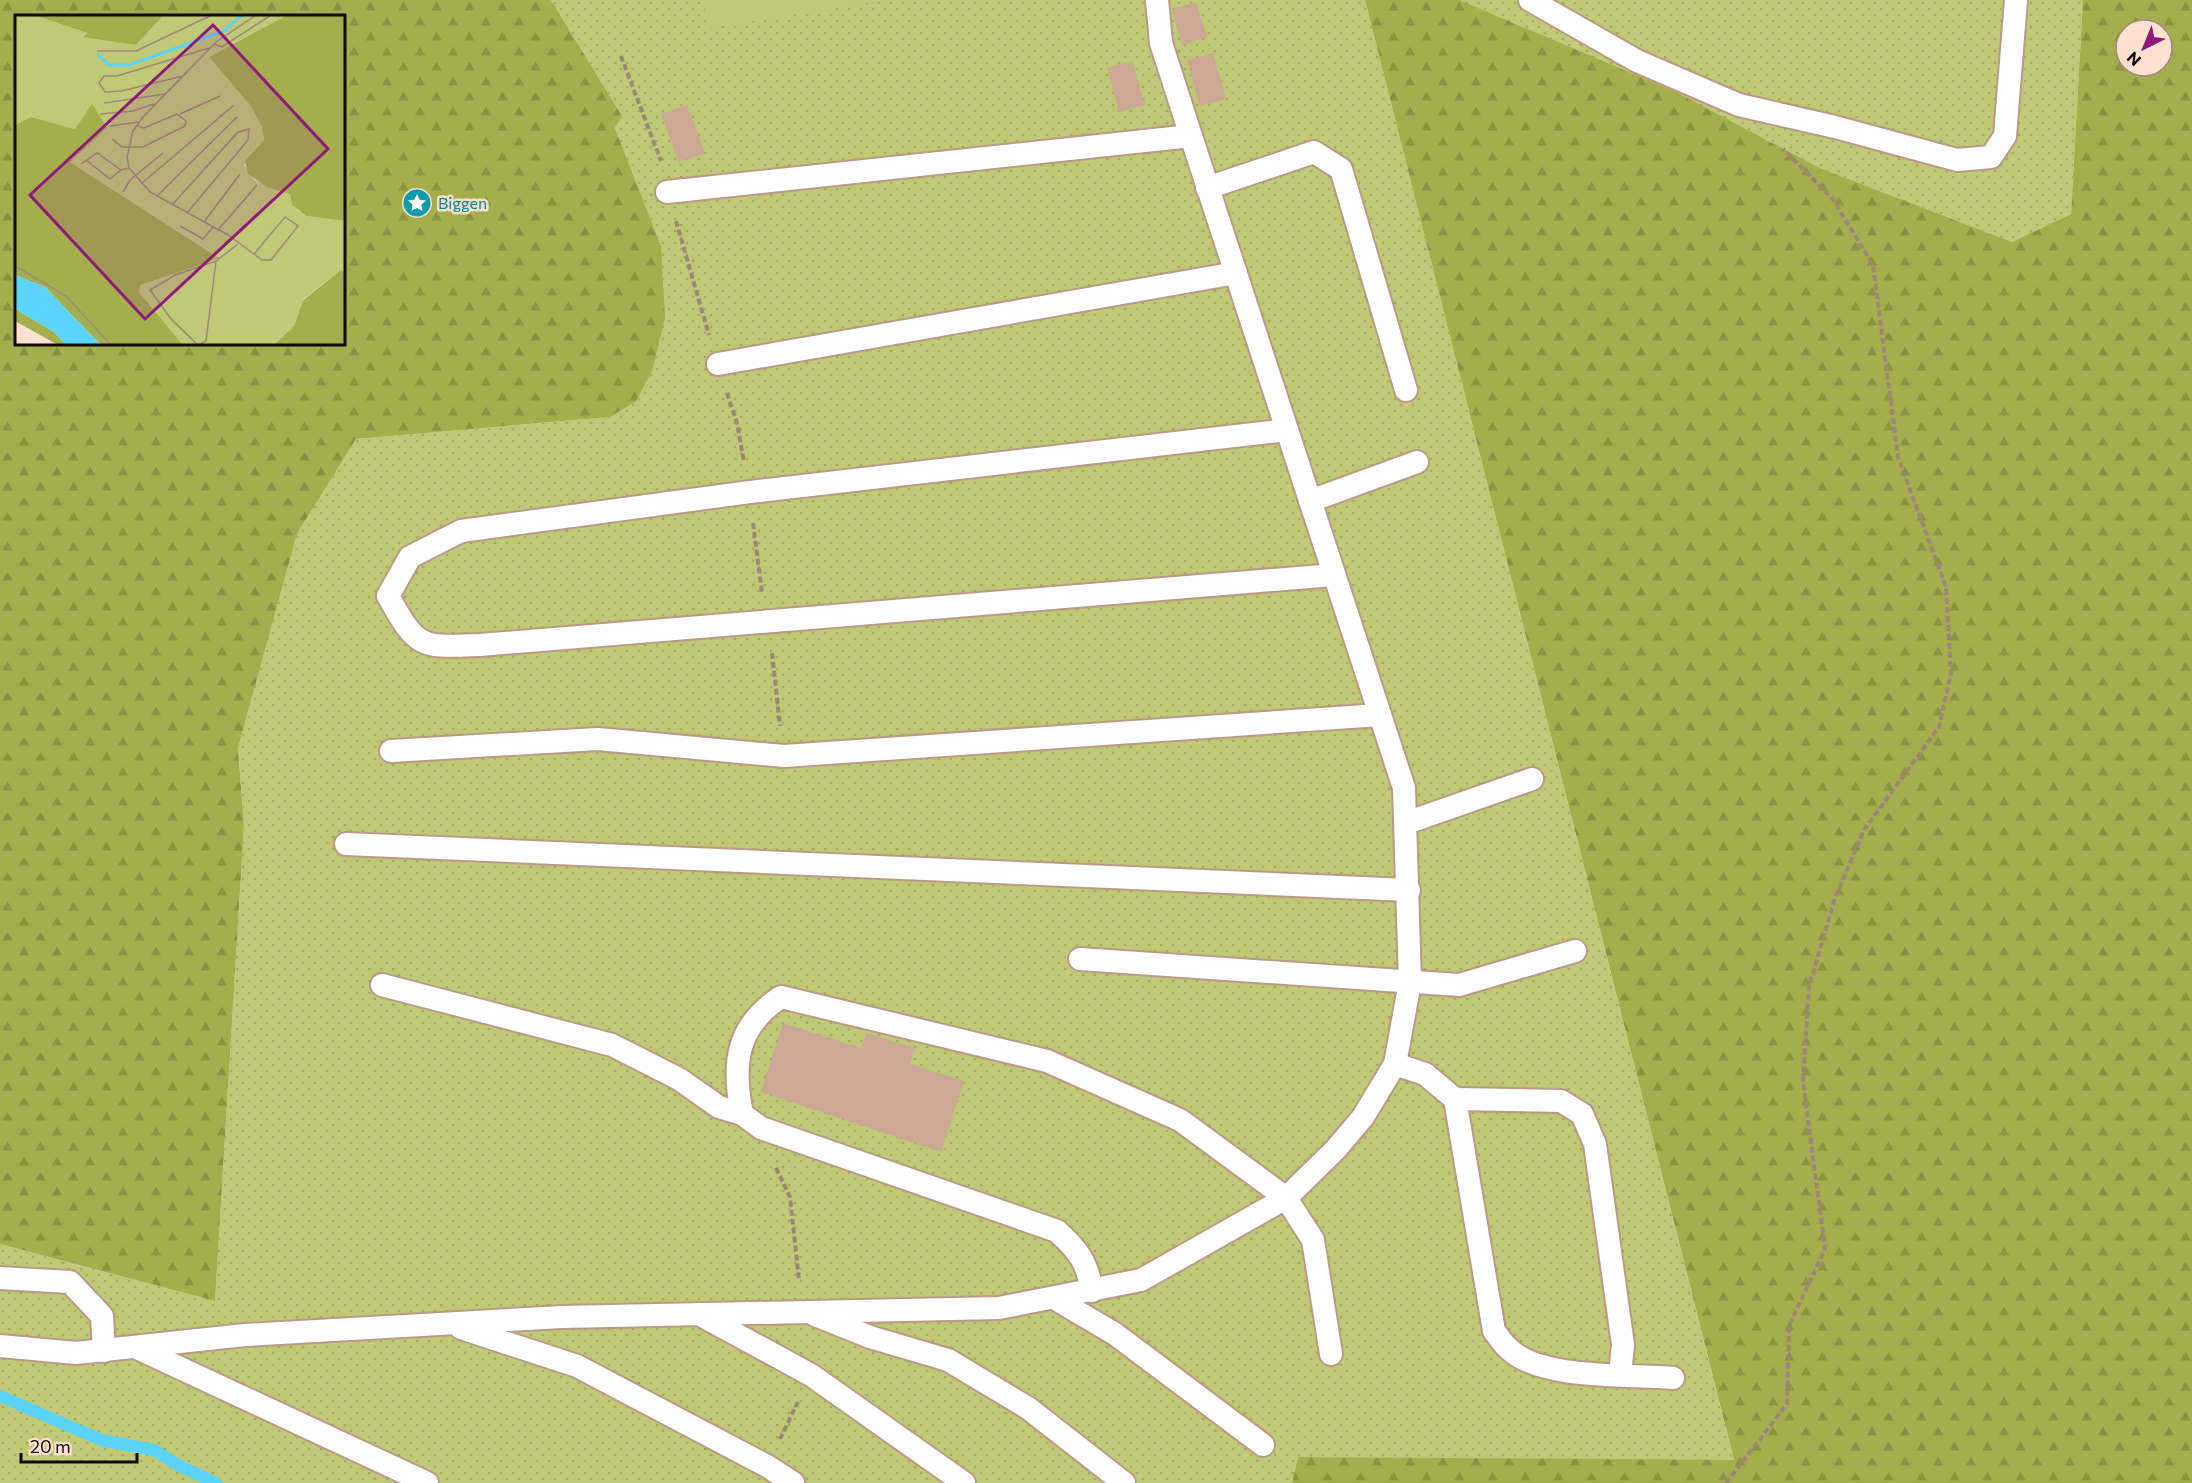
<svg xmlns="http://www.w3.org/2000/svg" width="2192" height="1483" font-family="Commissioner,sans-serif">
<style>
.grass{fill:url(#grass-dots)}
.forest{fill:url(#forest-firs);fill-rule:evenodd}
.garden{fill:#bfc976}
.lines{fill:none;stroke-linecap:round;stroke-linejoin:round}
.stream{stroke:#5bd4ff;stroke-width:12}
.building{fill:#cba994}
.service-casing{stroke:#bb9a86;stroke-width:26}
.path{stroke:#9d877b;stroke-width:4;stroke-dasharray:6 3;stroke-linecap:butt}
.service{stroke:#fff;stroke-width:22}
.labels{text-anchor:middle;stroke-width:5;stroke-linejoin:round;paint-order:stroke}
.culture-label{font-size:16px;fill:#0d838f;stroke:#fde0cf;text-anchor:start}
.inset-river{fill:none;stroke:#5bd4ff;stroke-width:3}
.inset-road{fill:none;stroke:#a08a7d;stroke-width:1.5}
.view{fill:#8f1978;fill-opacity:0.15;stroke:#8f1978;stroke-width:3}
.inset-edge{fill:none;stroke:#140803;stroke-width:3}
</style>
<defs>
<pattern id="grass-dots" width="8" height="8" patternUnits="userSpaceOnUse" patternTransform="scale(1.5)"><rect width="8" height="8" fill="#bfc976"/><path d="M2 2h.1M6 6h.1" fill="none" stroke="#a3ab64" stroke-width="1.8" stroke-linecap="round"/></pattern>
<pattern id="forest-firs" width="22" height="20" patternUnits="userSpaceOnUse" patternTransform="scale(1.5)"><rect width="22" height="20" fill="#a4ae4d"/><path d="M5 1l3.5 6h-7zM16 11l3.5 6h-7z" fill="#8c9442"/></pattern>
</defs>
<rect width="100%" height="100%" fill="#fde0cf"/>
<g class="grass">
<polygon points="551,0 1365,0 1734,1461 1298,1457 1292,1483 0,1483 0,1244 215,1301 244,825 238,748 297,534 356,439 610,417 661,246 615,128 622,116"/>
<polygon points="1455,0 2083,0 2071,214 2012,242 1820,168 1731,121"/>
</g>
<g class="forest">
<path d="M0,0H551L622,116L615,128L661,246L665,318L652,371L636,401L610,417L356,439L297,534L238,748L244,825L215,1301L0,1244ZM16,16H344V344H16Z"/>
<path d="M1365,0H1459L1676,92L1820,168L2012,242L2071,214L2083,0H2192V1483H1292L1298,1457L1734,1460ZM2126,30H2162V66H2126Z"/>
</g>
<polygon class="garden" points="703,0 887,0 708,28"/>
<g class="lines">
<polyline class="stream" points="0,1396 101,1440 154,1450 180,1466 216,1483"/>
</g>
<g class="building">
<polygon points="1196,2 1207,37 1182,45 1172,9"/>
<polygon points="1213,53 1226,99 1200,106 1187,60"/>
<polygon points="1132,61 1145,105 1119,112 1107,68"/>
<polygon points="687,105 705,153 679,162 661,114"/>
<polygon points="783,1023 861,1048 866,1033 915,1048 910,1064 964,1081 941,1152 761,1092"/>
</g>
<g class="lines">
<g class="service-casing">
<g id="service">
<polyline points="1530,0 1637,61 1739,105 1835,127 1957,160 1991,157 2005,136 2016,0"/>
<polyline points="1207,188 1314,152 1341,169 1406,390"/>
<polyline points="667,192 1191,136"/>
<polyline points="718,364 1236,273"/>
<path d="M1287,430L750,492L461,531L410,557L388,596C418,650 421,647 480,645L1334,575"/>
<polyline points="1310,501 1417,462"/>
<polyline points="391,751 598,739 784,756 1380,715"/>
<polyline points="1406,823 1532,779"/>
<polyline points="346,844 1409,890"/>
<polyline points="1080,959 1459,985 1575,951"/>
<polyline points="382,985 612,1045 679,1079 719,1107 742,1114"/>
<path d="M1395,1064L1425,1074L1455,1099L1494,1331C1499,1337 1503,1344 1509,1349C1541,1380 1629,1374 1673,1378"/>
<polyline points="1455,1099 1561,1101 1582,1114 1595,1144 1623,1345 1620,1374"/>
<polyline points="0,1278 70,1282 102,1316 104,1351"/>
<path d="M1092,1291C1087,1262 1079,1251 1057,1231L761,1128L742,1114C732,1064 736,1026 781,997L1047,1061L1180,1120L1286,1198L1313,1240L1331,1354"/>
<polyline points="1054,1298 1115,1334 1263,1445"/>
<polyline points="699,1314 811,1375 964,1483"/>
<polyline points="815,1315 870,1337 948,1360 1028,1408 1124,1483"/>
<polyline points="461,1328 577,1366 767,1466 793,1483"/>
<polyline points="0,1346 76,1353 245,1335 562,1317 999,1308 1141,1280 1286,1198 1336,1149 1363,1117 1395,1064 1410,982 1404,788 1191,136 1161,43 1157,0"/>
<polyline points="135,1347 427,1483"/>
</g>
</g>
<g class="path">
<polyline points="621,56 661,161"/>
<polyline points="676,221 709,335"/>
<polyline points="727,393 737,423 744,462"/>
<polyline points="753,523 762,593"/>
<polyline points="772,653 780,726"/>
<polyline points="776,1168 790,1197 799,1280"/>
<polyline points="780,1439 798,1402"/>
<polyline points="1726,1483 1787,1404 1789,1326 1825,1249 1803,1080 1809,987 1835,898 1864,830 1939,727 1951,674 1946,587 1898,457 1873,265 1832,198 1783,149"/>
</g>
<use href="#service" class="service"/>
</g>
<defs>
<g id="sight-disc" transform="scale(1.5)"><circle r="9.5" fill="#0f9aa8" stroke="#fde0cf"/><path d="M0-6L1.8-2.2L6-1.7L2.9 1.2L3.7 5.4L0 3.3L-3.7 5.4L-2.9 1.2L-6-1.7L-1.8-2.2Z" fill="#fff"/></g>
</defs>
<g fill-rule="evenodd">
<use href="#sight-disc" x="417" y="203"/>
</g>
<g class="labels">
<g class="culture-label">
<text x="438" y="209">Biggen</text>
</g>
</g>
<g transform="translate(15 15)">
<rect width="330" height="330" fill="#fde0cf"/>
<path d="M149,0H272L194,42L235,90L247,112L249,125L229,150L239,165L275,179L282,195L291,201L330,206V256L326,255L288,284L279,311L259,330H168L124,277L126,270L203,242L55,147L77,90L60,114L16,102L0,110V1L25,2L72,18L68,21L121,30Z" fill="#bfc976"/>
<path d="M149,0L121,30L68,22L72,18L25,2L0,1ZM272,0H330V206L291,201L277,190L275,179L252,172L233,159L230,146L249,125L247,112L235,90L194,42ZM77,89L92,113L55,147L204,243L126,270L124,277L168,330H86L30,272L0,260V110L16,102L60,114ZM326,255L330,256V330H259L279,311L288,285ZM0,294L39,317L51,330H43L0,306Z" fill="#a4ae4d"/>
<path d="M252,186L264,196L243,224L230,214Z" fill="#bfc976"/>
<path d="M0,260L30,272L86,330H51L39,317L0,294Z" fill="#5bd4ff"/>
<path class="inset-river" d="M82,39L94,50H114L209,16L227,0"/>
<path class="inset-road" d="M199,29L207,32L256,0M82,36H121L197,0M168,61L106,76L90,77L84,68L89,61H102L194,33M89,88L150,79M85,99L118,96L139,89M165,99L205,81M95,111L124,107M97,124L107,132H128L170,111L171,106L162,99L129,113L122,111M71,145L95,164L106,155M66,149L82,138L106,155L114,153M126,169L219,90M108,177L115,165L148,138M142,181L222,102M157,190L223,117L234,114L233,125L172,198M189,207L225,159M165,211L188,224L198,212M203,215L242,170M239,239L270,202L283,211L256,245H247L213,220L135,177L114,153L112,142L118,116L128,102L201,27L241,0M201,246L191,326L183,330L156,304L135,275L160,260L201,246L223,229M0,251L51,281L96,330"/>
<path class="view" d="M198,10L313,134L130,304L15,180Z"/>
<rect width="330" height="330" class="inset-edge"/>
</g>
<g transform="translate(2144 48) rotate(223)"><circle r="28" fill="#fde0cf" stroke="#a08a7d" stroke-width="1.5"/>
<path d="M0-4.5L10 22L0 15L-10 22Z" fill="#8f1978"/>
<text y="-9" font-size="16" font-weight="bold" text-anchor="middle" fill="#140803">N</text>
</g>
<path d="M21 1453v9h116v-9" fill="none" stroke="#140803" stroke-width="3"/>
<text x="30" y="1453" font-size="18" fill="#140803" stroke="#fde0cf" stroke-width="4.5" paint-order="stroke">20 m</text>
</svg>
